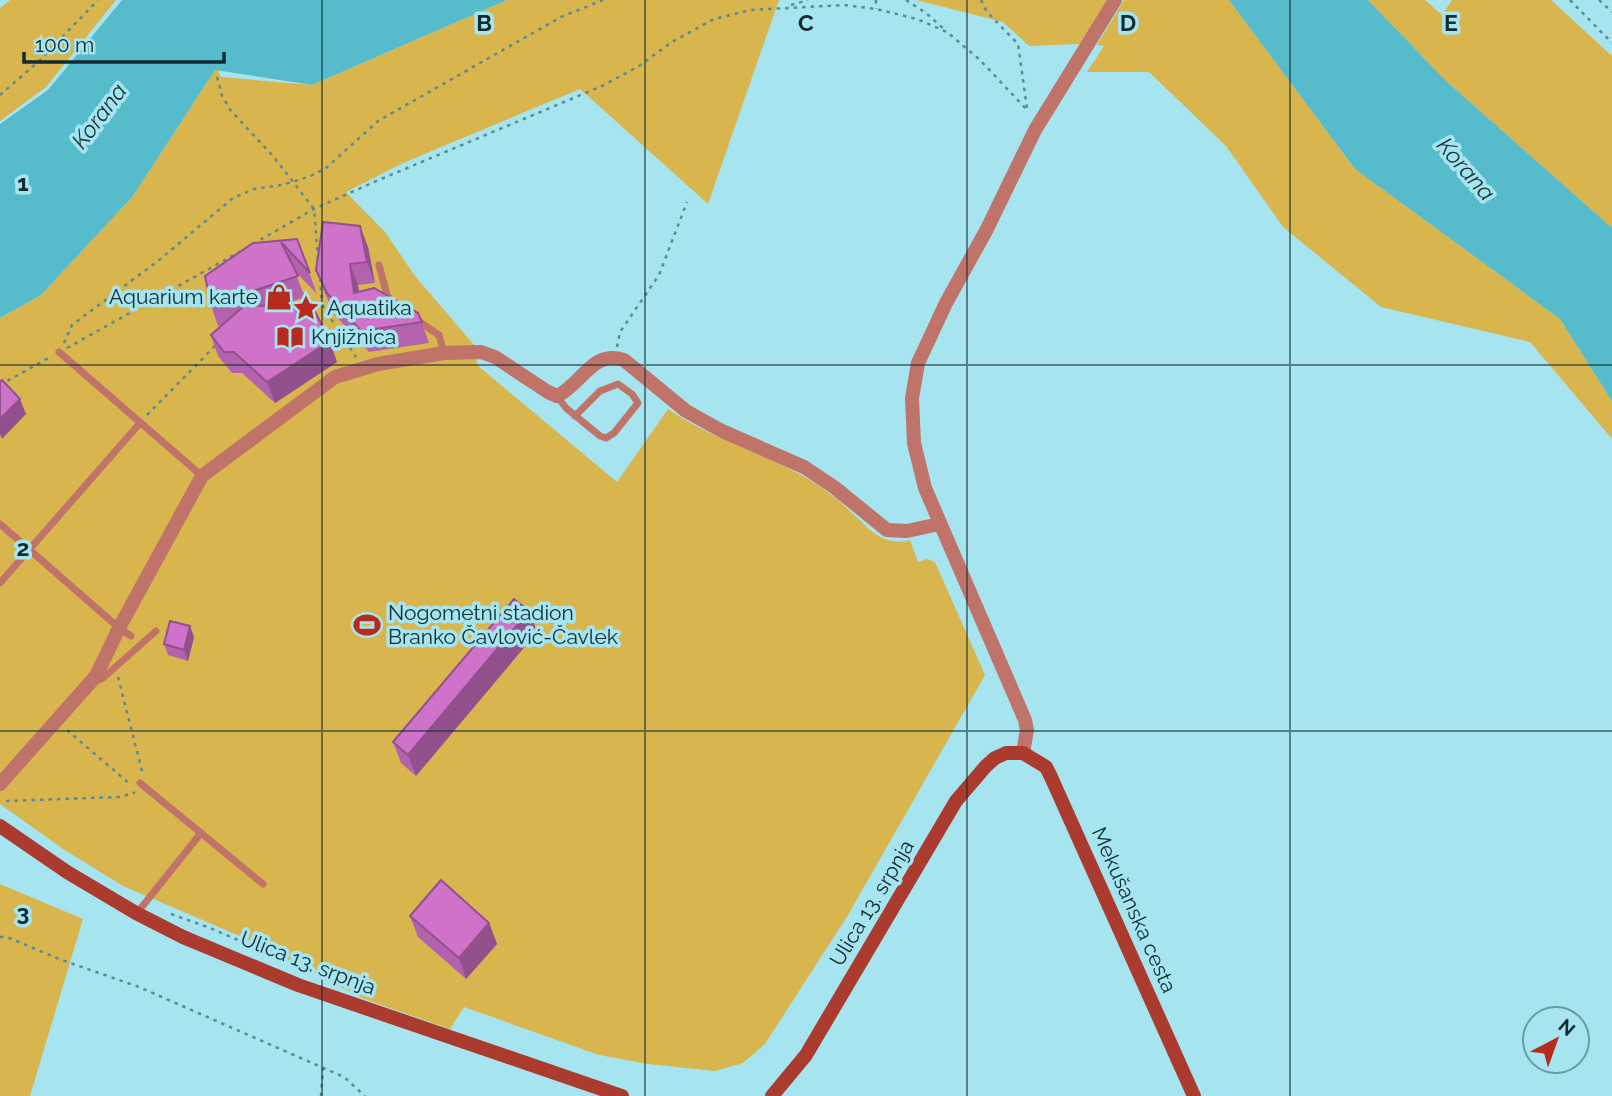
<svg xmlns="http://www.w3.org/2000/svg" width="1612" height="1096" font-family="Raleway,sans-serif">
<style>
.green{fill:#d9b54e}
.water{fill:#56bbcb}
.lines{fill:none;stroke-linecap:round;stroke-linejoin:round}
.path{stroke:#5e8b93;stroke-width:2.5;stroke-dasharray:3.5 5;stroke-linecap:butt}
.lane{stroke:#c07368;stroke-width:7}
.street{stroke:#c07368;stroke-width:14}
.secondary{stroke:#ac3b2f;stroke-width:14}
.wall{fill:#b362ae}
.shaded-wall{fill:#92508d}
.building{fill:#d072ca;stroke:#92508d;stroke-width:2}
.grid{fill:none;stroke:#112b30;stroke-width:2;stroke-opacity:0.55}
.labels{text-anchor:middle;stroke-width:7;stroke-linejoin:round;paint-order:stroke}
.poi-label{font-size:21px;fill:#112b30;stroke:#a6e5f0;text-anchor:start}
.street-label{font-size:21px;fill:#112b30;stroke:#a6e5f0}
.water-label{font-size:23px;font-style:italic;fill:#17373c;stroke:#a6e5f0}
.grid-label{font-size:23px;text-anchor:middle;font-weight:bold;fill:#112b30;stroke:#a6e5f0;stroke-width:7;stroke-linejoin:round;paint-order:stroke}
</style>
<rect width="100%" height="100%" fill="#a6e5f0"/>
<g class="green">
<polygon points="10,0 116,0 46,87 0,121 0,8"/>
<path d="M507,0H779L708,204L580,89L403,163L346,192L385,232L415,276L475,346L477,365L617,482L668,409C717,443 775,455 822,488C832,495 842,503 851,512C870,529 882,547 910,540L918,562L927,559L935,562L985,675L848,915L765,1044L743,1063L715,1071L648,1064L599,1055L464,1007L450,1029L364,999L249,940L123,886L63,849L0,804V318L41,295L133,196L215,70H218L221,77L312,85Z"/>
<polygon points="916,0 1107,0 1080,44 1029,46 1003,22"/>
<polygon points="1124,0 1229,0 1355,169 1560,319 1612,401 1612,439 1530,342 1381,307 1283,227 1226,146 1149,72 1087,72 1104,46 1097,45"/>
<polygon points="1368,0 1425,0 1442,15 1452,0 1551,0 1612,56 1612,228 1445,80"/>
<polygon points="0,884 83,919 30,1096 0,1096"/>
</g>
<g class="water">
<polygon points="122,0 507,0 312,85 215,70 133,196 41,295 0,318 0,124 48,90"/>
<polygon points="1229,0 1368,0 1445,80 1612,228 1612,401 1560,319 1355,169"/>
</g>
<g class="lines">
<g class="path">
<polyline points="876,0 876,9"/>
<polyline points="906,0 926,13 945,30"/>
<polyline points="981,0 987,12 1018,44 1027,108"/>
<polyline points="1570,0 1612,43"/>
<polyline points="1599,0 1612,12"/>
<polyline points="791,5 808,0"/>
<polyline points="217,77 222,96 231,111 273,156 314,209 318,259"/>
<polyline points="0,95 38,62 98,0"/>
<polyline points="253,244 314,209 374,182 602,86 639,66 672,42 714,19 751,10 844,5 876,9 917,19 947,32 980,60 1028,111"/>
<polyline points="322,305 356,357"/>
<polyline points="312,308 322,305 320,280"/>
<polyline points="64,343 72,325 158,261 233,198 254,189 282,185 308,177 325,169 378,121 561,17 603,0"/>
<polyline points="617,347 620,332 659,275 687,202"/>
<polyline points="67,348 248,247"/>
<polyline points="0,385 52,356"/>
<polyline points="147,415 216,345"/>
<polyline points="118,677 143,775"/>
<polyline points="67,730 131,785"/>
<polyline points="6,801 119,797 134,793 133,792"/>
<polyline points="171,914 210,928 275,956 296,969"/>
<polyline points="0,937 7,937 59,959 139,987 344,1077 365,1096"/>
<polyline points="321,1096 323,1068"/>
</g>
<g class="lane">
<polyline points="379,265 387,295 392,301"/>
<polyline points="415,319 439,335 444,353"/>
<polyline points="59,352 202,476"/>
<polyline points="557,396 566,408 600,436 606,438 614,433 638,403 632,394 618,384 600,391 575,416"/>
<polyline points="0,524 119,628 131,636"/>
<polyline points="0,583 140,423"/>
<polyline points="95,681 102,679 156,631"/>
<polyline points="140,783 263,884"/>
<polyline points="137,913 201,833"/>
</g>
<g class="street">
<polyline points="1023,753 1027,730 1025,720 925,488 914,443 912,398 918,363 946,303 987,229 1035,130 1115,0"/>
<path d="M0,784L96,676L119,628L202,476L335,377L378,364L444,353L481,352L495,357L548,392L557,396C582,384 593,349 624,360L686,411L722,431L804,467L834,487L887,530L907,531L939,524"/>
</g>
<g class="secondary">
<polyline points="0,826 67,872 136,913 183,937 298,985 622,1096"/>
<polyline points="772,1096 806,1055 956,801 986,766 995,758 1006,753 1023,753 1046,767 1051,777 1194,1096"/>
</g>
</g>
<g class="wall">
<polygon points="297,239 317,294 294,270 305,297 278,306 337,362 275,403 242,373 232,373 218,356 211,335 222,325 218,326 211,305 205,276"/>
<polygon points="368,247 375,283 358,285 359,292 418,313 429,343 369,352 334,314 324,291 316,270"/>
<polygon points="529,611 537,632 416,776 401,763 393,742"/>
<polygon points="194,637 188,661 168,655 164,644"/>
<polygon points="410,916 489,923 497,944 466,979 418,937"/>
</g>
<g class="shaded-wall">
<polygon points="360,226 368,247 375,283 367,262"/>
<polygon points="350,264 358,285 362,314 354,293"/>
<polygon points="330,341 337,362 275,403 267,382"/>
<polygon points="20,399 26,414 2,439 0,434 0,419"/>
<polygon points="529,611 537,632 416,776 408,755"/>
<polygon points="190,626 194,637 188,661 184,650"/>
<polygon points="489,923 497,944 466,979 459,958"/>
</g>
<g class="building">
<polygon points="323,222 360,226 367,262 350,264 354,293 374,288 418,313 422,322 361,331 327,293 316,270"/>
<polygon points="297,239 310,273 281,242 298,276 211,305 205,276 253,243"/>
<polygon points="310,302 330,341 267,382 234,352 224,352 211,335 245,305 291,307"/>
<polygon points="2,380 20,399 0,419 0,382"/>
<polygon points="514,599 529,611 408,755 393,742"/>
<polygon points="170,621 190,626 184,650 164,644"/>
<polygon points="441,880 489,923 459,958 410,916"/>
</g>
<path class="grid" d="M322,0V1096M645,0V1096M967,0V1096M1290,0V1096M0,365H1612M0,731H1612"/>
<defs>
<g id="shop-bare" transform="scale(2.1)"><path d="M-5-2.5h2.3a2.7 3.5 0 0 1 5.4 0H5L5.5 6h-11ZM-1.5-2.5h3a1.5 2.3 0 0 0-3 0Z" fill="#b72a1e" stroke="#a6e5f0" stroke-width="2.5" paint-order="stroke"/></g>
<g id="sight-bare" transform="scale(2.1)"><path d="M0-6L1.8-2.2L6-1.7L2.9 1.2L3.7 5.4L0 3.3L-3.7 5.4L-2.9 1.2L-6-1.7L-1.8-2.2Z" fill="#b72a1e" stroke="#a6e5f0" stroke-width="2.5" paint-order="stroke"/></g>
<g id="library-bare" transform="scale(2.1)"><path d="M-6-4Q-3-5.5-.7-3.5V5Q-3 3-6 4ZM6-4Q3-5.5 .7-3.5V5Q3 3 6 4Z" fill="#b72a1e" stroke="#a6e5f0" stroke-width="2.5" paint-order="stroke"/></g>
<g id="stadium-bare" transform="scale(2.1)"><path d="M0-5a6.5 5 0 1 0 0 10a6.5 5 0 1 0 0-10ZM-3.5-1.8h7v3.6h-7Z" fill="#b72a1e" stroke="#a6e5f0" stroke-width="2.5" paint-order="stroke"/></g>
</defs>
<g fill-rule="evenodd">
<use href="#shop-bare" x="279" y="297"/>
<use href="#sight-bare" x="306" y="308"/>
<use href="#library-bare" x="290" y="337"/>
<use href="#stadium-bare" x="367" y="625"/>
</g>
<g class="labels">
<g class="poi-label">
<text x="258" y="304" text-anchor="end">Aquarium karte</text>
<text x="327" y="315">Aquatika</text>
<text x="311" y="344">Knjižnica</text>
<text x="388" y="620">Nogometni stadion<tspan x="388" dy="24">Branko Čavlović-Čavlek</tspan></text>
</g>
<g class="street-label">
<text transform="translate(872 903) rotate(-59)" y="7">Ulica 13. srpnja</text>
<text transform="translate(1134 910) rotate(66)" y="7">Mekušanska cesta</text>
<text transform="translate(308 963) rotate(21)" y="7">Ulica 13. srpnja</text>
</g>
<g class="water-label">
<text transform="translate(99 116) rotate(-53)" y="8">Korana</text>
<text transform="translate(1466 169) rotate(49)" y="8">Korana</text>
</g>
</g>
<g class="grid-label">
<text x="484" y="31">B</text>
<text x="806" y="31">C</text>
<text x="1128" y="31">D</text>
<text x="1451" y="31">E</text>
<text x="23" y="191">1</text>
<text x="23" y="556">2</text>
<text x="23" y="921">3</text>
</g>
<g transform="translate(1556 1040) rotate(41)"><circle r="33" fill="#a6e5f0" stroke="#6a9ba3" stroke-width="2"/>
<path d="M0-5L12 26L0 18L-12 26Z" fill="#b72a1e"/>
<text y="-10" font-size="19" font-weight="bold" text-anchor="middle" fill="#112b30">N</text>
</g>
<path d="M24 52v10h200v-10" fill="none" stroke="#112b30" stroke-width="3.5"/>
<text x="35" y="52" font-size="21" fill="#112b30" stroke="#a6e5f0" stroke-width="5" paint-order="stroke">100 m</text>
</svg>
